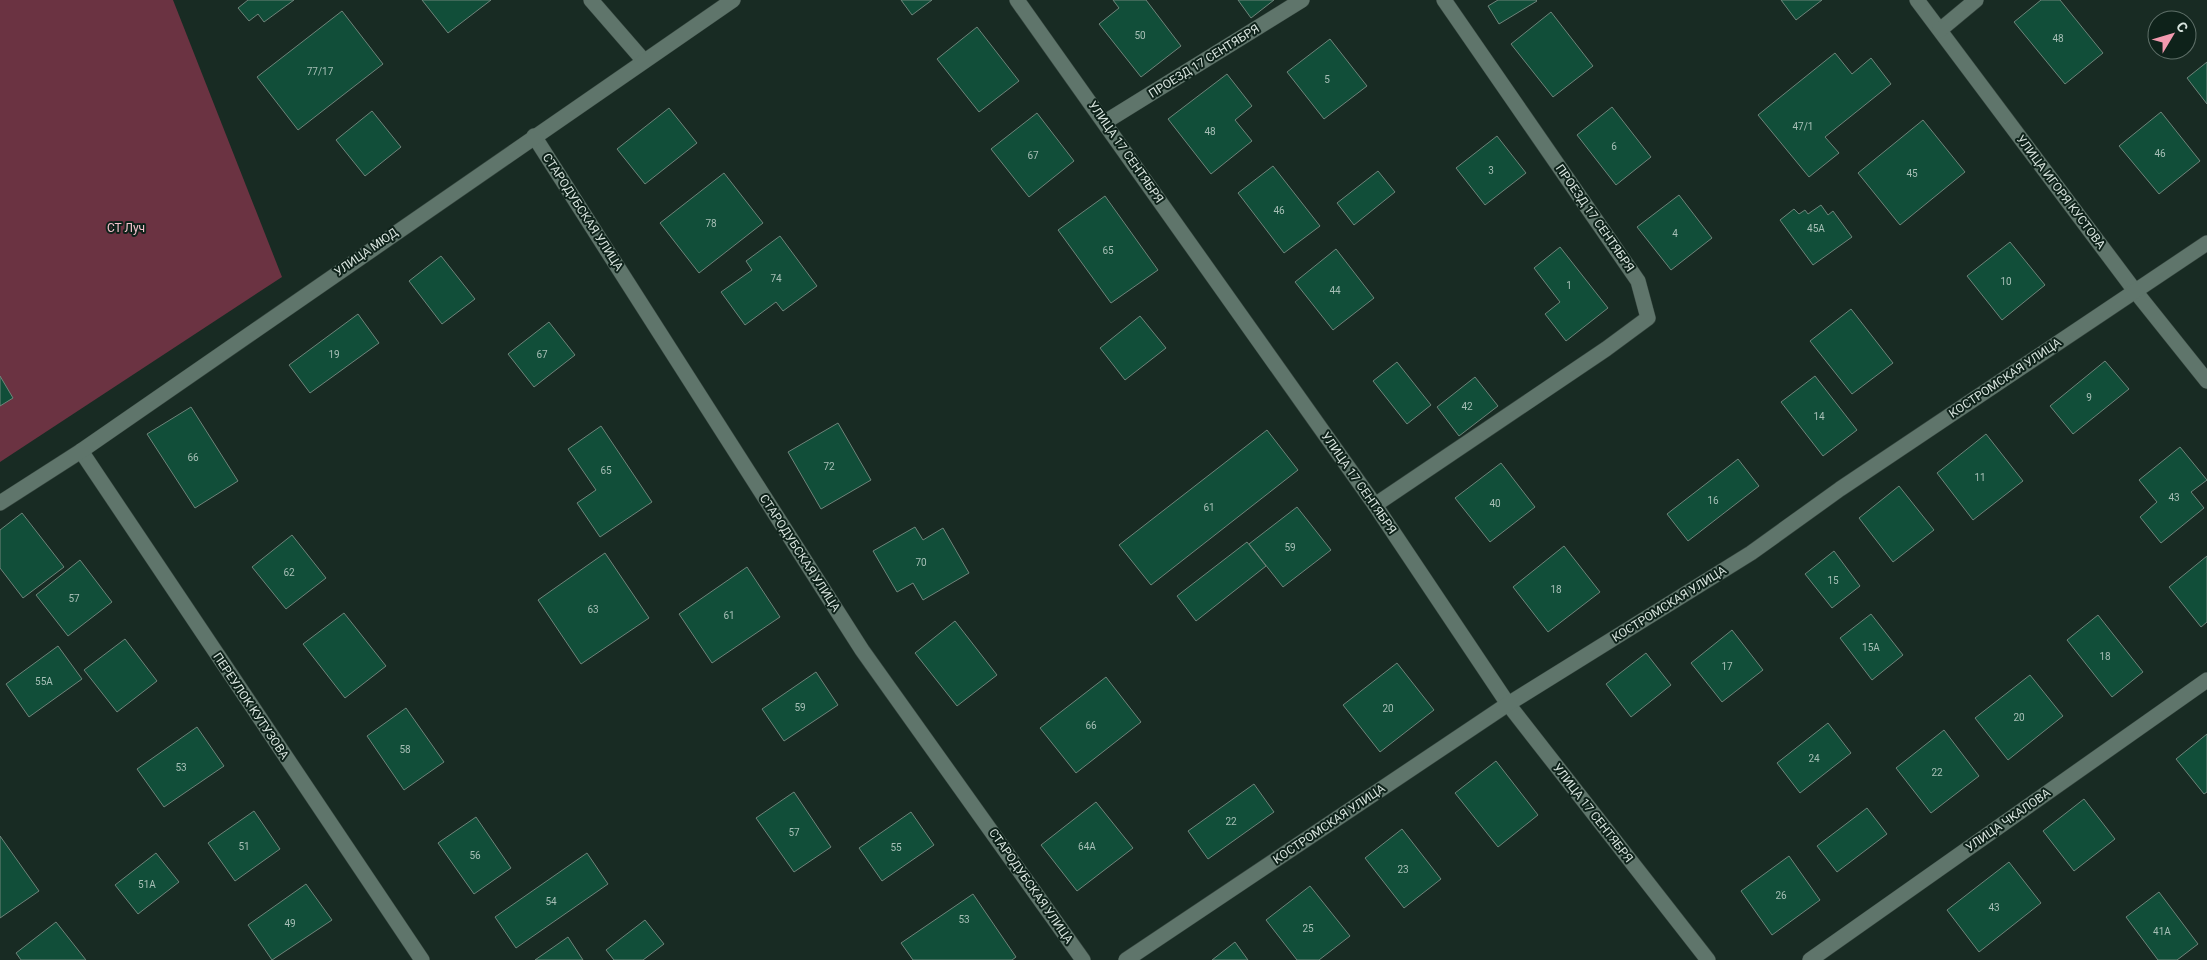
<svg xmlns="http://www.w3.org/2000/svg" width="2207" height="960" font-family="Roboto,sans-serif">
<style>
.green{fill:#6b3342}
.building{fill:#114e39;stroke:#6e847a}
.lines{fill:none;stroke-linecap:round;stroke-linejoin:round}
.minor-casing{stroke:#36463f;stroke-width:16}
.minor{stroke:#5f756b;stroke-width:15}
.labels{text-anchor:middle;stroke-width:4;stroke-linejoin:round;paint-order:stroke}
.number-label{font-size:10px;fill:#a7bfb6}
.street-label{font-size:12px;fill:#d9e5df;stroke:#0e221a}
.park-label{font-size:12px;fill:#f4c2cd;stroke:#0e221a}
</style>
<rect width="100%" height="100%" fill="#182b23"/>
<polygon class="green" points="0,0 173,0 282,277 0,462"/>
<g class="building">
<polygon points="248,0 294,0 264,22 258,14 249,21 238,8"/>
<polygon points="422,0 491,0 448,33"/>
<polygon points="901,0 932,0 912,15"/>
<polygon points="1113,0 1146,0 1181,46 1141,77 1099,24 1119,8"/>
<polygon points="1238,0 1274,0 1251,18"/>
<polygon points="1498,0 1536,0 1537,1 1499,24 1488,6"/>
<polygon points="1781,0 1822,0 1796,20"/>
<polygon points="2041,0 2060,0 2103,53 2065,84 2014,22"/>
<polygon points="342,11 383,64 298,130 257,77"/>
<polygon points="1551,12 1593,66 1553,97 1511,44"/>
<polygon points="977,27 1019,81 979,112 937,59"/>
<polygon points="1330,39 1367,86 1324,119 1287,72"/>
<polygon points="1835,53 1852,74 1871,58 1891,84 1825,137 1839,153 1809,177 1758,115"/>
<polygon points="2207,62 2207,104 2187,78"/>
<polygon points="1227,74 1252,106 1235,120 1252,141 1211,174 1168,119"/>
<polygon points="1612,107 1651,157 1616,185 1577,135"/>
<polygon points="669,108 697,143 645,184 617,149"/>
<polygon points="372,111 401,147 365,176 336,140"/>
<polygon points="2161,112 2200,161 2159,194 2119,146"/>
<polygon points="1037,113 1074,161 1029,197 991,149"/>
<polygon points="1923,120 1965,172 1900,225 1858,173"/>
<polygon points="1497,136 1526,173 1485,205 1456,168"/>
<polygon points="1273,166 1320,226 1284,253 1238,193"/>
<polygon points="1378,171 1395,192 1354,225 1337,203"/>
<polygon points="724,173 763,223 699,273 660,223"/>
<polygon points="1679,195 1712,238 1671,270 1637,227"/>
<polygon points="1105,196 1158,270 1111,303 1058,230"/>
<polygon points="1821,205 1828,215 1833,211 1852,237 1813,265 1780,220 1794,209 1799,214 1805,210 1808,214"/>
<polygon points="780,236 817,286 783,311 776,302 745,325 721,292 752,270 746,261"/>
<polygon points="2010,242 2045,285 2002,320 1967,276"/>
<polygon points="1560,247 1608,308 1566,341 1545,314 1560,302 1534,268"/>
<polygon points="1336,249 1374,298 1333,330 1295,282"/>
<polygon points="441,256 475,299 442,324 409,281"/>
<polygon points="1851,309 1893,363 1852,394 1810,341"/>
<polygon points="358,314 379,343 310,393 289,365"/>
<polygon points="1140,316 1166,348 1125,380 1100,348"/>
<polygon points="549,322 575,355 534,387 508,354"/>
<polygon points="2105,361 2129,389 2073,434 2050,406"/>
<polygon points="1397,362 1431,405 1407,424 1373,381"/>
<polygon points="0,376 13,398 0,406"/>
<polygon points="1815,376 1857,430 1823,456 1781,402"/>
<polygon points="1475,377 1498,406 1459,436 1437,407"/>
<polygon points="191,407 238,481 195,508 147,434"/>
<polygon points="838,423 871,480 821,509 788,452"/>
<polygon points="601,426 652,502 600,537 577,503 596,490 568,449"/>
<polygon points="1267,430 1298,470 1151,585 1119,545"/>
<polygon points="1986,434 2023,481 1973,520 1937,473"/>
<polygon points="2180,447 2207,480 2191,492 2204,508 2161,543 2140,517 2157,502 2139,480"/>
<polygon points="1738,459 1759,486 1688,541 1667,514"/>
<polygon points="1501,463 1535,507 1490,542 1455,498"/>
<polygon points="1899,486 1934,530 1893,562 1859,518"/>
<polygon points="1297,507 1331,550 1283,587 1249,544"/>
<polygon points="22,513 64,567 23,598 0,568 0,530"/>
<polygon points="915,527 923,540 943,528 969,573 923,600 913,583 897,592 873,551"/>
<polygon points="292,535 326,578 286,609 252,567"/>
<polygon points="1247,542 1266,566 1196,621 1177,596"/>
<polygon points="1564,546 1600,592 1548,632 1513,587"/>
<polygon points="1834,551 1860,586 1832,608 1805,574"/>
<polygon points="605,553 649,618 581,664 538,600"/>
<polygon points="2207,556 2207,622 2201,627 2169,587"/>
<polygon points="80,560 112,602 68,636 36,595"/>
<polygon points="747,567 780,617 712,663 679,614"/>
<polygon points="344,613 386,666 345,698 303,644"/>
<polygon points="1871,614 1903,655 1872,680 1840,638"/>
<polygon points="2098,615 2143,672 2112,697 2067,640"/>
<polygon points="955,621 997,675 957,706 915,653"/>
<polygon points="1732,630 1763,670 1722,702 1691,663"/>
<polygon points="125,639 157,681 117,712 84,670"/>
<polygon points="58,646 82,679 29,717 6,684"/>
<polygon points="1646,653 1671,685 1631,717 1606,684"/>
<polygon points="1397,663 1434,710 1380,752 1343,705"/>
<polygon points="816,672 838,705 784,741 762,709"/>
<polygon points="2030,675 2063,716 2008,760 1975,718"/>
<polygon points="1106,677 1141,722 1076,773 1040,728"/>
<polygon points="406,708 444,762 404,790 367,736"/>
<polygon points="1828,723 1851,753 1800,793 1777,763"/>
<polygon points="197,727 224,766 164,807 137,769"/>
<polygon points="1944,730 1979,776 1931,813 1896,768"/>
<polygon points="2207,734 2207,792 2204,794 2176,759"/>
<polygon points="1496,761 1538,815 1498,847 1455,793"/>
<polygon points="1254,784 1274,812 1208,859 1188,831"/>
<polygon points="794,792 831,847 794,872 756,818"/>
<polygon points="2084,799 2115,839 2074,871 2043,831"/>
<polygon points="1096,802 1133,848 1077,891 1041,845"/>
<polygon points="1867,808 1887,834 1837,872 1817,846"/>
<polygon points="254,811 280,849 235,881 208,843"/>
<polygon points="911,812 934,845 882,881 859,848"/>
<polygon points="476,817 511,868 474,894 438,843"/>
<polygon points="1402,829 1441,879 1404,908 1365,858"/>
<polygon points="0,836 39,891 0,918"/>
<polygon points="156,853 179,882 138,914 115,885"/>
<polygon points="587,853 608,884 516,948 495,917"/>
<polygon points="1789,856 1820,900 1772,935 1741,891"/>
<polygon points="2009,862 2041,903 1979,952 1947,910"/>
<polygon points="306,884 332,920 272,960 248,925"/>
<polygon points="1310,886 1350,936 1319,960 1297,960 1266,920"/>
<polygon points="2159,892 2198,944 2177,960 2158,960 2126,917"/>
<polygon points="973,894 1016,957 1012,960 913,960 901,943"/>
<polygon points="645,920 664,944 643,960 614,960 606,950"/>
<polygon points="56,922 86,960 21,960 16,953"/>
<polygon points="568,937 583,960 535,960"/>
<polygon points="1235,942 1248,960 1212,960"/>
</g>
<g class="lines">
<g class="minor-casing">
<g id="minor">
<polyline points="591,0 644,61"/>
<polyline points="1017,0 1375,505 1508,704 1708,960"/>
<polyline points="1917,0 2135,291 2207,381"/>
<polyline points="1940,30 1976,0"/>
<polyline points="1105,122 1302,0"/>
<polyline points="534,136 862,650 1083,960"/>
<polyline points="81,451 422,960"/>
<polyline points="0,503 81,451 733,0"/>
<polyline points="1375,505 1606,349 1648,318 1638,281 1444,0"/>
<polyline points="1126,960 1508,704 1751,553 1840,489 2207,243"/>
<polyline points="1810,960 2207,680"/>
</g>
</g>
<use href="#minor" class="minor"/>
</g>
<g class="labels">
<g class="number-label">
<text x="1140" y="39">50</text>
<text x="2058" y="42">48</text>
<text x="320" y="75">77/17</text>
<text x="1327" y="83">5</text>
<text x="1803" y="130">47/1</text>
<text x="1210" y="135">48</text>
<text x="1614" y="150">6</text>
<text x="2160" y="157">46</text>
<text x="1033" y="159">67</text>
<text x="1491" y="174">3</text>
<text x="1912" y="177">45</text>
<text x="1279" y="214">46</text>
<text x="711" y="227">78</text>
<text x="1816" y="232">45А</text>
<text x="1675" y="237">4</text>
<text x="1108" y="254">65</text>
<text x="776" y="282">74</text>
<text x="2006" y="285">10</text>
<text x="1569" y="289">1</text>
<text x="1335" y="294">44</text>
<text x="334" y="358">19</text>
<text x="542" y="358">67</text>
<text x="2089" y="401">9</text>
<text x="1467" y="410">42</text>
<text x="1819" y="420">14</text>
<text x="193" y="461">66</text>
<text x="829" y="470">72</text>
<text x="606" y="474">65</text>
<text x="1980" y="481">11</text>
<text x="2174" y="501">43</text>
<text x="1713" y="504">16</text>
<text x="1495" y="507">40</text>
<text x="1209" y="511">61</text>
<text x="1290" y="551">59</text>
<text x="921" y="566">70</text>
<text x="289" y="576">62</text>
<text x="1833" y="584">15</text>
<text x="1556" y="593">18</text>
<text x="74" y="602">57</text>
<text x="593" y="613">63</text>
<text x="729" y="619">61</text>
<text x="1871" y="651">15А</text>
<text x="2105" y="660">18</text>
<text x="1727" y="670">17</text>
<text x="44" y="685">55А</text>
<text x="800" y="711">59</text>
<text x="1388" y="712">20</text>
<text x="2019" y="721">20</text>
<text x="1091" y="729">66</text>
<text x="405" y="753">58</text>
<text x="1814" y="762">24</text>
<text x="181" y="771">53</text>
<text x="1937" y="776">22</text>
<text x="1231" y="825">22</text>
<text x="794" y="836">57</text>
<text x="244" y="850">51</text>
<text x="1087" y="850">64А</text>
<text x="896" y="851">55</text>
<text x="475" y="859">56</text>
<text x="1403" y="873">23</text>
<text x="147" y="888">51А</text>
<text x="1781" y="899">26</text>
<text x="551" y="905">54</text>
<text x="1994" y="911">43</text>
<text x="964" y="923">53</text>
<text x="290" y="927">49</text>
<text x="1308" y="932">25</text>
<text x="2162" y="935">41А</text>
</g>
<g class="street-label">
<text transform="translate(1204 61) rotate(-32)" y="4">ПРОЕЗД 17 СЕНТЯБРЯ</text>
<text transform="translate(1126 152) rotate(55)" y="4">УЛИЦА 17 СЕНТЯБРЯ</text>
<text transform="translate(2061 192) rotate(53)" y="4">УЛИЦА ИГОРЯ КУСТОВА</text>
<text transform="translate(583 212) rotate(57)" y="4">СТАРОДУБСКАЯ УЛИЦА</text>
<text transform="translate(1595 218) rotate(55)" y="4">ПРОЕЗД 17 СЕНТЯБРЯ</text>
<text transform="translate(366 252) rotate(-35)" y="4">УЛИЦА МЮД</text>
<text transform="translate(2005 378) rotate(-34)" y="4">КОСТРОМСКАЯ УЛИЦА</text>
<text transform="translate(1359 483) rotate(55)" y="4">УЛИЦА 17 СЕНТЯБРЯ</text>
<text transform="translate(800 553) rotate(57)" y="4">СТАРОДУБСКАЯ УЛИЦА</text>
<text transform="translate(1669 604) rotate(-32)" y="4">КОСТРОМСКАЯ УЛИЦА</text>
<text transform="translate(251 706) rotate(56)" y="4">ПЕРЕУЛОК КУТУЗОВА</text>
<text transform="translate(1593 813) rotate(52)" y="4">УЛИЦА 17 СЕНТЯБРЯ</text>
<text transform="translate(2008 820) rotate(-35)" y="4">УЛИЦА ЧКАЛОВА</text>
<text transform="translate(1329 824) rotate(-34)" y="4">КОСТРОМСКАЯ УЛИЦА</text>
<text transform="translate(1031 886) rotate(55)" y="4">СТАРОДУБСКАЯ УЛИЦА</text>
</g>
<g class="park-label">
<text x="126" y="232">СТ Луч</text>
</g>
</g>
<g transform="translate(2172 35) rotate(52)"><circle r="24" fill="#0e221a" stroke="#5f7069"/>
<path d="M0-4L9 19L0 12L-9 19Z" fill="#f29aaf"/>
<text y="-8" font-size="14" font-weight="bold" text-anchor="middle" fill="#d9e5df">С</text>
</g>
</svg>
